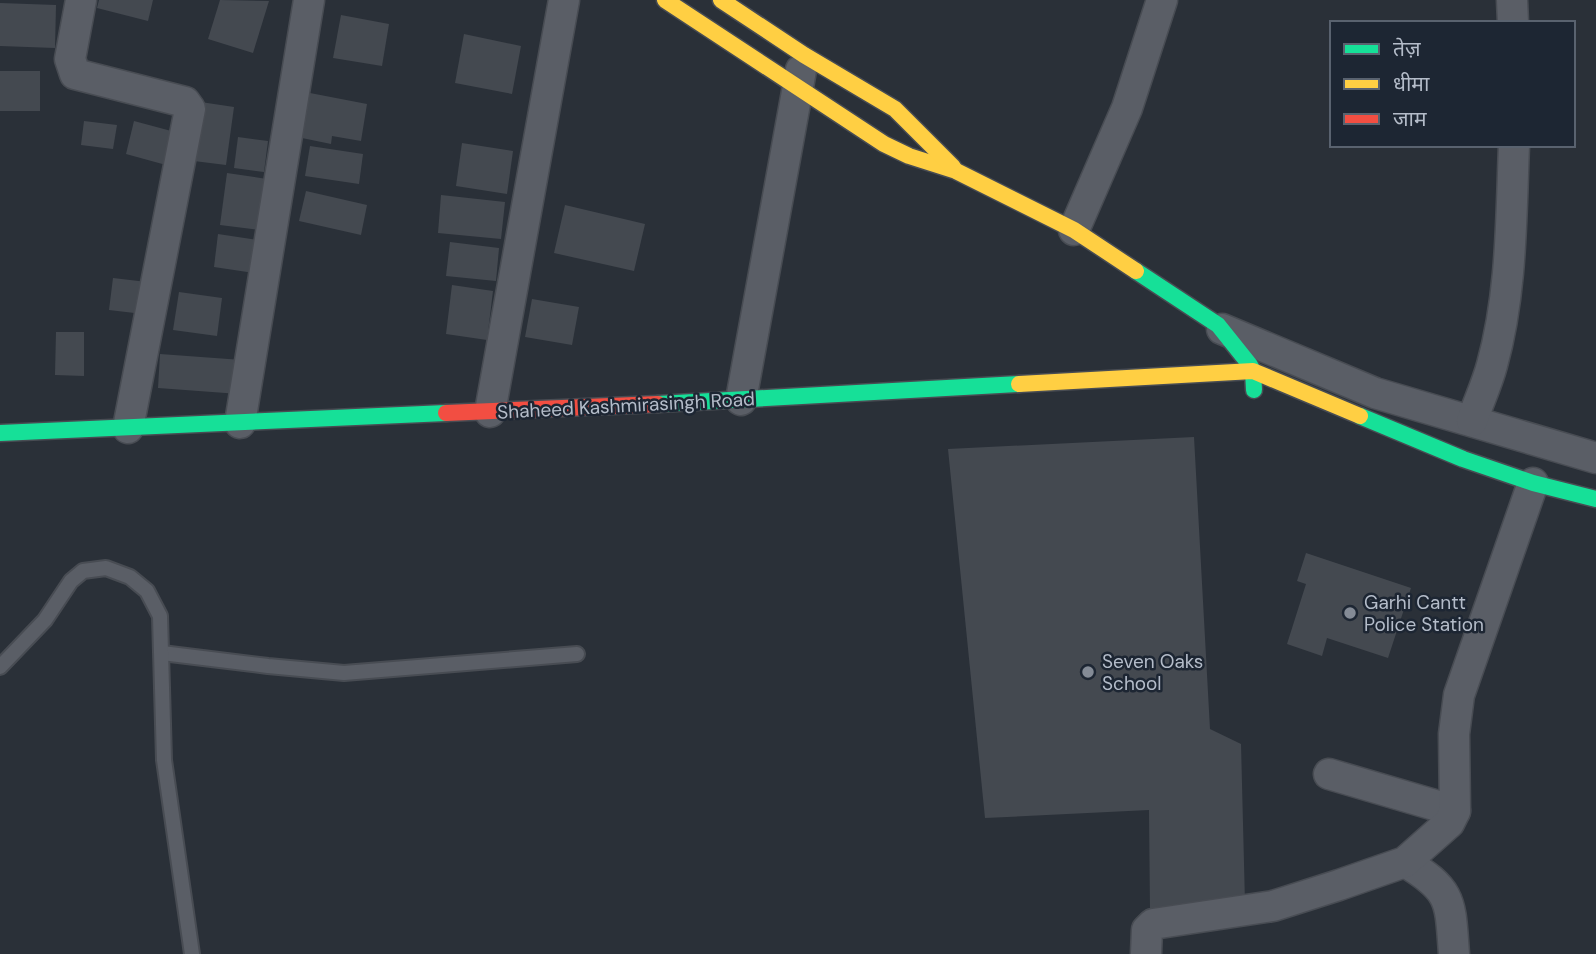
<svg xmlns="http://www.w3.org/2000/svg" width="1596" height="954" font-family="'DM Sans','Noto Sans Devanagari',sans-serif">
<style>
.building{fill:#444950}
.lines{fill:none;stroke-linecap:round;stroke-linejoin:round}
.lane-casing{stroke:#484c53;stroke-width:18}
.street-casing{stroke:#484c53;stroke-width:33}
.fast-casing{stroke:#484c53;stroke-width:19}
.slow-casing{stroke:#484c53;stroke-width:19}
.jam-casing{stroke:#484c53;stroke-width:19}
.lane{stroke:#5a5e66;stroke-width:14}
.street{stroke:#5a5e66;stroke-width:30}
.fast{stroke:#16e098;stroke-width:16}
.slow{stroke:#ffcf43;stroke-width:16}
.jam{stroke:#f24e42;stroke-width:16}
.poi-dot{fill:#848b96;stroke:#1d2633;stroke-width:2.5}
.labels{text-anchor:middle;stroke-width:5;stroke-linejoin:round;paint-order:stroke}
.street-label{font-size:19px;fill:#b4bcc9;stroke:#1d2633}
.poi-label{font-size:19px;fill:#b4bcc9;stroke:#1d2633;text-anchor:start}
</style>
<rect width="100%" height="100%" fill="#2a3038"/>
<g class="building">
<polygon points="99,0 153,0 148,21 97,8"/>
<polygon points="220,0 269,1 253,53 208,39"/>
<polygon points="0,3 56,5 55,48 0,46"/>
<polygon points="341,15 389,24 382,66 333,58"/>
<polygon points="464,34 521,46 512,94 455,83"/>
<rect x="0" y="71" width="40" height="40"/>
<polygon points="310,93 367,104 361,141 332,136 331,144 302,138"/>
<polygon points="194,101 234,107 226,165 186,160"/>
<polygon points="84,121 117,125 113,149 81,145"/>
<polygon points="134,121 175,132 166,165 126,154"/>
<polygon points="238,137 268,141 264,172 234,168"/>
<polygon points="462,143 513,151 507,194 456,186"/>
<polygon points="310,146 363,154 359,184 305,176"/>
<polygon points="227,173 267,179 260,230 220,225"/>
<polygon points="306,191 367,205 361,235 299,221"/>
<polygon points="441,195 505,202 501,239 438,233"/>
<polygon points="565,205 645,224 634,271 554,253"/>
<polygon points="218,234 258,240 254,273 214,267"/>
<polygon points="450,242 499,248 496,281 446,276"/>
<polygon points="113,278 147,282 143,314 109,310"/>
<polygon points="452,285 493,291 487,340 446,334"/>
<polygon points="179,292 222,298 217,336 173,330"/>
<polygon points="532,299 579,307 572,345 525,337"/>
<polygon points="56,332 84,332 84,376 55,375"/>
<polygon points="160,354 242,360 239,394 158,388"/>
<polygon points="1194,437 1210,729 1241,744 1245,903 1150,911 1149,810 985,818 948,449"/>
<polygon points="1306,553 1411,588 1388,658 1327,638 1322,656 1287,644 1306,584 1297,581"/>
</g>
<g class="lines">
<g class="lane-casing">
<g id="lane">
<polyline points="162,653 268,666 344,673 577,654"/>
<polyline points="0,667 45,620 71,581 83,571 106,568 130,577 147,591 160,616 164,760 192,954"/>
</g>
</g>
<g class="street-casing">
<g id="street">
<polyline points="81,0 70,59 75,74 185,102 190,109 128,428"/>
<polyline points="1512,0 1513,23"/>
<polyline points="1074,230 1127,108 1162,0"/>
<polyline points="1222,329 1375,393 1596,458"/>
<polyline points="741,400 801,70"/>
<polyline points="490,412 564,0"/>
<path d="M1472,421C1478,403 1487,384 1492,365C1512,293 1511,219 1514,145"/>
<polyline points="240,423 309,0"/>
<polyline points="1329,774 1455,811"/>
<path d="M1405,862C1453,891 1450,901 1454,954"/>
<polyline points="1146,954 1147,930 1153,924 1273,906 1339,885 1405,862 1449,823 1455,811 1454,734 1459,695 1533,483"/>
</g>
</g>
<g class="fast-casing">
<g id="fast">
<polyline points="1136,271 1218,325 1250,365 1253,371 1254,390"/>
<polyline points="658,404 1019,384"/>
<polyline points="1360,416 1463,459 1533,483 1596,499"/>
<polyline points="0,433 446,413"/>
</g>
</g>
<g class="slow-casing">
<g id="slow">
<polyline points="665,0 884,144 909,156 956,171 1074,230 1136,271"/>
<polyline points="721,0 804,55 895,109 953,167"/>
<polyline points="1019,384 1253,371 1360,416"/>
</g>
</g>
<g class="jam-casing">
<polyline id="jam" points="446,413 658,404"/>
</g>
<use href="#lane" class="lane"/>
<use href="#street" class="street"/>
<use href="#fast" class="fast"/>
<use href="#slow" class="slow"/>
<use href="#jam" class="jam"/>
</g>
<g class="poi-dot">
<circle cx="1350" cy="613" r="7"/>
<circle cx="1088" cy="672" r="7"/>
</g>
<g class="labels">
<g class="street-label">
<text transform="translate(626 405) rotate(-3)" y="7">Shaheed Kashmirasingh Road</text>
</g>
<g class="poi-label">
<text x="1364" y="609">Garhi Cantt<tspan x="1364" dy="22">Police Station</tspan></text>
<text x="1102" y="668">Seven Oaks<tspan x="1102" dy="22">School</tspan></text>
</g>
</g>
<rect x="1330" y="21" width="245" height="126" fill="#1d2633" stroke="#59626f" stroke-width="2"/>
<rect x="1344" y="44" width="35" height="10" fill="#16e098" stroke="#59626f" stroke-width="2"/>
<text x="1393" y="56" font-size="21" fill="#b4bcc9">तेज़</text>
<rect x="1344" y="79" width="35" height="10" fill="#ffcf43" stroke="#59626f" stroke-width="2"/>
<text x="1393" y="91" font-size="21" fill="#b4bcc9">धीमा</text>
<rect x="1344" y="114" width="35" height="10" fill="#f24e42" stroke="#59626f" stroke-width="2"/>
<text x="1393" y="126" font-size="21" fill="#b4bcc9">जाम</text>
</svg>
